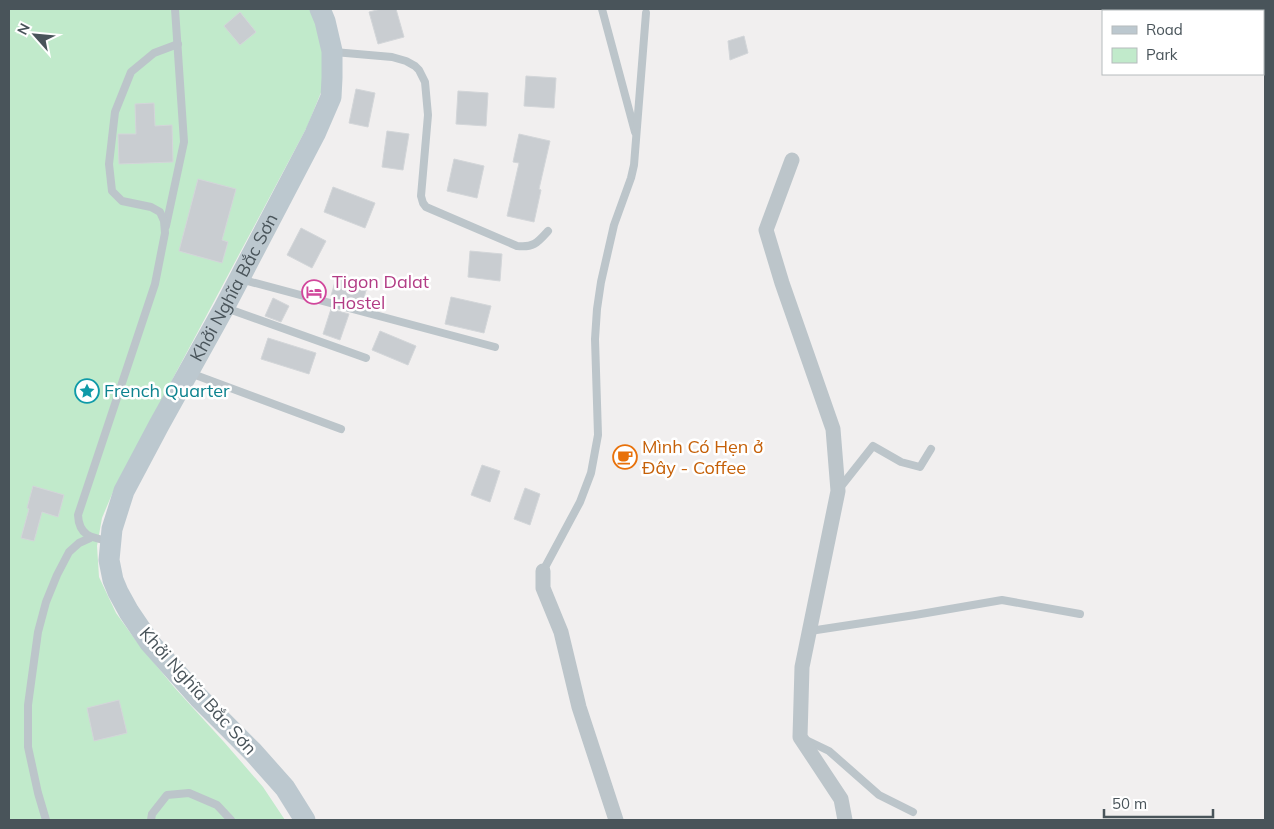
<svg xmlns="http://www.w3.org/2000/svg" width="1274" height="829" font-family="Mulish,sans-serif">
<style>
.green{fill:#c1eacb}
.building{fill:#c9cdd1;stroke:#d3d6d9}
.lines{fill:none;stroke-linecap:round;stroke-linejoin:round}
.lane{stroke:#bcc5ca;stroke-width:8}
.street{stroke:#bcc5ca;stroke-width:15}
.secondary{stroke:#bcc8cf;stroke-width:21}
.labels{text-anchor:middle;stroke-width:5;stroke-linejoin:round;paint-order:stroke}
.hotel-label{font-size:18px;fill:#b23c85;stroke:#fff;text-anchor:start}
.street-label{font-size:18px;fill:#49545a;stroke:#fff}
.culture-label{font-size:18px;fill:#0d838f;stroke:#fff;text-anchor:start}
.food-label{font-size:18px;fill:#c56008;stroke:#fff;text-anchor:start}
</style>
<rect width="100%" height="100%" fill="#f1efef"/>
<polygon class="green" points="9,9 311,9 324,52 322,90 307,127 115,487 102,518 97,546 99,577 116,613 137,642 174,687 224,742 263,787 285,820 9,820"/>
<g class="building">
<polygon points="381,9 396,9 404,37 378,44 369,12"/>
<polygon points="240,12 256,32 240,45 224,26"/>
<polygon points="744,36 748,53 730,60 728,41"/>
<polygon points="526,76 556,78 554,108 524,106"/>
<polygon points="356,89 375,93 368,127 349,123"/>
<polygon points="458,91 488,93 486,126 456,124"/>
<polygon points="154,103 155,126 172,125 173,162 119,164 118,134 136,134 135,104"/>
<polygon points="387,131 409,134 403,170 382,167"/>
<polygon points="519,134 550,141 539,189 541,190 534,222 507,216 519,163 513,162"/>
<polygon points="454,159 484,166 477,198 447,191"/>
<polygon points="198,179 236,189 222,240 228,242 222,263 179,251"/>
<polygon points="333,187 375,203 365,228 324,212"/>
<polygon points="301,228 326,241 312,268 287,255"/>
<polygon points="470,251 502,254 500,281 468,277"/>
<polygon points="336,278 367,287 362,305 335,299 336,297 331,296"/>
<polygon points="451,297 491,306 484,333 445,324"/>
<polygon points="273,298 289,306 281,322 265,316"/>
<polygon points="331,309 349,314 340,340 323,334"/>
<polygon points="380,331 416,346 408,365 372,350"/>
<polygon points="268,338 316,353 309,374 261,359"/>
<polygon points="482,465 500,471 490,502 471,495"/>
<polygon points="33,486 64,495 58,517 42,512 34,541 21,538 29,509 27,508"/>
<polygon points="525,488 540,494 530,525 514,519"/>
<polygon points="119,700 127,733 94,741 87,708"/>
</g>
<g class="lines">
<g class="lane">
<polyline points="602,9 635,132"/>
<path d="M334,52L392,57L406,61L415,66L419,70L425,82L428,115L421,196L423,203L426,207L517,246C534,248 538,242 548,231"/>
<polyline points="166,226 184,142 175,9"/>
<polyline points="240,279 495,347"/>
<polyline points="226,308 366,358"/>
<polyline points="190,373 341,429"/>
<polyline points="839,489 873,446 901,462 920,467 931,449"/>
<path d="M110,541C93,538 79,537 78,515L155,284L165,233L164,221L160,212L151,207L122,201L112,191L109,164L115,112L131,72L154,53L178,44"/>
<polyline points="543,571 580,502 591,473 598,435 595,339 597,309 601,282 614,225 631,178 634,165 646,13"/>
<polyline points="810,631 915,615 1002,600 1080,614"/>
<polyline points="804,739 829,751 879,795 913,812"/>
<polyline points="46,820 38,793 28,747 28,705 38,632 46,602 57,575 69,552 79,543 90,538"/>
<polyline points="151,820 152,814 167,795 189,793 217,805 231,820"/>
</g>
<g class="street">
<polyline points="792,160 766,230 782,283 833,429 838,491 802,667 800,737 841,799 845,820"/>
<polyline points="543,571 543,588 561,632 579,707 616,820"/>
</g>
<path class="secondary" id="s1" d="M305,820L285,788L253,752L199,698L150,643L129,612L118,592L113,580L109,560L112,529L124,491L159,425L224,308L315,134L331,97L332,78V51L325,21L320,9"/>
</g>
<defs>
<g id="hotel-ring" transform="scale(1.25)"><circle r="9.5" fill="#fff" stroke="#d1479c" stroke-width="1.5"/><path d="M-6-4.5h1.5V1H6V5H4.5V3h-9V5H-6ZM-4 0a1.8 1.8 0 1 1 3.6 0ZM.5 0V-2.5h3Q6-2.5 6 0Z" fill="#d1479c"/></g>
<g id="sight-ring" transform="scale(1.25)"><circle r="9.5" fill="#fff" stroke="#0f9aa8" stroke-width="1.5"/><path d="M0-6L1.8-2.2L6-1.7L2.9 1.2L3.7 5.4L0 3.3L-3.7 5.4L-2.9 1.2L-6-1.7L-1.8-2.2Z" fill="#0f9aa8"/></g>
<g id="cafe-ring" transform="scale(1.25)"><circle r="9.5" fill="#fff" stroke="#e8710a" stroke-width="1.5"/><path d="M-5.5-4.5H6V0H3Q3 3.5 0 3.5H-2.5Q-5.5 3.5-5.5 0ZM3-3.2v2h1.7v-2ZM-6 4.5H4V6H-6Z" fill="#e8710a"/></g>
</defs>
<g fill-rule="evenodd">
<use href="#hotel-ring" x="314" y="292"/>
<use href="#sight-ring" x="87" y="391"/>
<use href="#cafe-ring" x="625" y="457"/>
</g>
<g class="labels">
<g class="hotel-label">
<text x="332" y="288">Tigon Dalat<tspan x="332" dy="21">Hostel</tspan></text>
</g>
<g class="street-label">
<text dy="6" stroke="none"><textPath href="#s1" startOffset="632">Khởi Nghĩa Bắc Sơn</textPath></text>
<text transform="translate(198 691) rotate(48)" y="6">Khởi Nghĩa Bắc Sơn</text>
</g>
<g class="culture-label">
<text x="104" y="397">French Quarter</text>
</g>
<g class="food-label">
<text x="642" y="453">Mình Có Hẹn ở<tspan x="642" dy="21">Đây - Coffee</tspan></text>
</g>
</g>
<rect width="1274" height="829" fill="none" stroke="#49545a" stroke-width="20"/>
<rect x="1102" y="10" width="162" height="65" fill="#ffffff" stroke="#b6bbbd"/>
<rect x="1112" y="26" width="25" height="8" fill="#bcc8cf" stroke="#b6bbbd"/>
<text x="1146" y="35" font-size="15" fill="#49545a">Road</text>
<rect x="1112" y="48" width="25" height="15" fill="#c1eacb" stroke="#b6bbbd"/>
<text x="1146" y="60" font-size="15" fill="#49545a">Park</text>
<g transform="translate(35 35) rotate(297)" stroke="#ffffff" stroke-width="4" paint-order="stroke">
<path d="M0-4L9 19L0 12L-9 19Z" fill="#49545a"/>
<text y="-8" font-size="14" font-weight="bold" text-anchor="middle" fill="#49545a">N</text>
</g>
<path d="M1104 809v8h109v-8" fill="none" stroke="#49545a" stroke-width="2.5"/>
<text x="1112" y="809" font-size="15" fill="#49545a" stroke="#ffffff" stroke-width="4" paint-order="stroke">50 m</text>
</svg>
